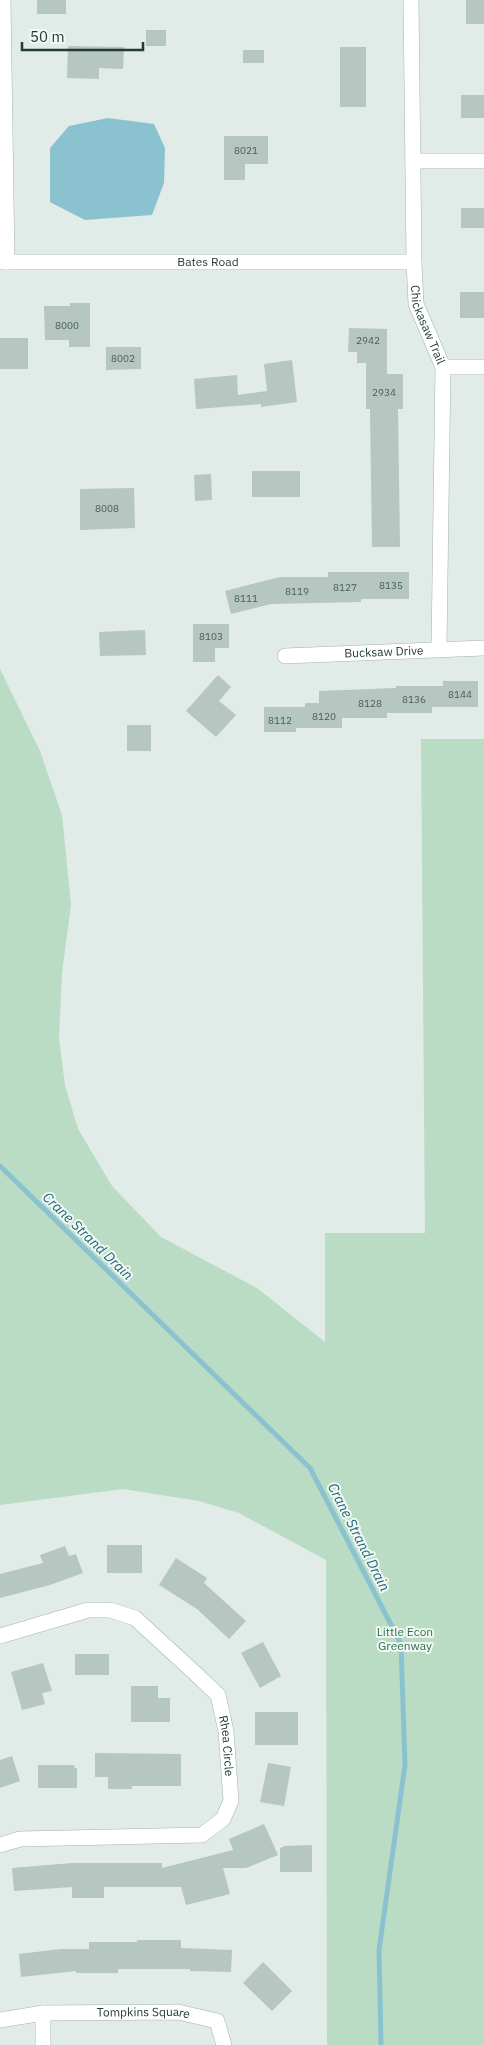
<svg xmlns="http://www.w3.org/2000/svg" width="484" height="2045" font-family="'IBM Plex Sans',sans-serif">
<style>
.green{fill:#badcc4}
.water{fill:#8ac3cf}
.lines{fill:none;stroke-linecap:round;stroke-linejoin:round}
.stream{stroke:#8ac3cf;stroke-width:5}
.building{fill:#b6c6c0}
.street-casing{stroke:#a4b3ae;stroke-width:16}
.secondary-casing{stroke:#a0b7af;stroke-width:16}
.street{stroke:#fff;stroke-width:15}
.secondary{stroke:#fff;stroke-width:15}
.labels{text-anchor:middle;stroke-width:4;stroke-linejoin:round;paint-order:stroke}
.number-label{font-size:10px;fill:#475e58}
.street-label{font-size:12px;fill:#223b35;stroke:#f1f8f5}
.park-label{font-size:12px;fill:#2d7149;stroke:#f1f8f5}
.water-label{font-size:14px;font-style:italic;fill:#1e6575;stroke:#f1f8f5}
</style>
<rect width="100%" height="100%" fill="#e1ebe7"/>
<polygon class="green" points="0,669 40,751 62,815 71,905 62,973 59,1039 65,1085 78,1129 112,1186 161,1237 257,1288 325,1342 325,1233 425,1233 421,739 484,739 484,2045 327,2045 326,1560 239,1513 199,1501 123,1489 0,1505"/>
<polygon class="water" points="108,118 154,124 165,148 164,183 152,215 85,220 50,202 50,148 69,126"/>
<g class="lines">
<polyline class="stream" points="0,1166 310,1468 401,1644 405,1765 379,1950 381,2045"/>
</g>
<g class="building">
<rect x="37" y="0" width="29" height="14"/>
<rect x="466" y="0" width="18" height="24"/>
<rect x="146" y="30" width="20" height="16"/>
<polygon points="68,46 124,47 123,69 99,68 99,79 67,78"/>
<rect x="340" y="47" width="26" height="60"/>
<rect x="243" y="50" width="21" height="13"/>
<rect x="461" y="95" width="23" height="23"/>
<polygon points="224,136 268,136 268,164 245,164 245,180 224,180"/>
<rect x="461" y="208" width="23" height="20"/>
<rect x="460" y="292" width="24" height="26"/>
<polygon points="70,303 90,303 90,347 69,347 69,340 45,340 44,306 70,306"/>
<polygon points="349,328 387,329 387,374 403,374 403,409 398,409 400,547 372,547 370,409 366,409 366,363 357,363 357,352 348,352"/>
<rect x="0" y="338" width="28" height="31"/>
<polygon points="106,347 141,347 141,369 106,370"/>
<polygon points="292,360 297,402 261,407 261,404 196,409 194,379 237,375 238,395 267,391 264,364"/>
<rect x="252" y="471" width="48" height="26"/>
<polygon points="211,474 212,500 195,501 194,475"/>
<polygon points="134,488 135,528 80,530 80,489"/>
<polygon points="328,572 409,572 409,599 361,599 361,602 271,604 231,614 225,591 280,577 328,577"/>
<polygon points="193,624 229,624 229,648 215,648 215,662 193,662"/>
<polygon points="145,630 146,655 100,656 99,632"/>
<polygon points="218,675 231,687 219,701 236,715 216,737 186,711"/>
<polygon points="443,681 478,681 478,707 432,707 432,713 387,713 387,718 342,718 342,728 296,728 296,732 264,732 264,707 305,707 305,703 319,703 319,691 396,688 396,686 443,686"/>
<rect x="127" y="725" width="24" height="26"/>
<rect x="107" y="1545" width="35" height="28"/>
<polygon points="65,1546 69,1556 76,1554 83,1573 50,1585 0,1598 0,1574 43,1563 40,1555"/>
<polygon points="176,1558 207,1578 204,1583 246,1621 229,1639 197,1609 159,1585"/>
<polygon points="263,1642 281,1676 260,1688 241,1653"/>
<rect x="75" y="1654" width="34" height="21"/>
<polygon points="43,1663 52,1691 42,1693 45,1704 22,1710 11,1672"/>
<polygon points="131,1686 158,1686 158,1698 170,1698 170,1722 131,1722"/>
<rect x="255" y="1712" width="43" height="33"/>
<polygon points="95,1753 181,1754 181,1786 132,1786 132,1789 108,1789 108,1777 95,1777"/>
<polygon points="12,1756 20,1781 0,1788 0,1760"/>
<polygon points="268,1763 291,1767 284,1806 260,1802"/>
<polygon points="38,1765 74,1765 75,1768 77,1768 77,1788 38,1788"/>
<polygon points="264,1824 278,1855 246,1868 223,1868 230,1894 186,1905 181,1887 104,1887 104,1898 72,1898 72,1887 14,1891 12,1868 72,1863 162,1863 162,1868 233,1850 229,1839"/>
<polygon points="312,1845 312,1872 280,1872 280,1848 285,1846"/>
<polygon points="137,1940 181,1940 181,1948 232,1950 231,1972 190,1971 190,1969 118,1969 118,1973 76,1973 76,1971 21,1977 19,1954 61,1949 89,1949 89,1942 137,1942"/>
<polygon points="263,1962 292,1991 272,2011 243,1983"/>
</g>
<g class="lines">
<g class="street-casing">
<g id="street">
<polyline points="3,0 7,262"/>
<path id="s1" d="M414,262L416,304L443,367L439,648"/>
<polyline points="443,367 484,367"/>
<path id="s2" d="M285,656L484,648"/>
<path id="s3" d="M0,1636L88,1610H110L135,1618L197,1675L218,1695L226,1731L231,1801L223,1819L202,1835L20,1839L0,1845"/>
<polyline points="43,2013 43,2045"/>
<path id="s4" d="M0,2020L43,2013L178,2012L217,2021L224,2045"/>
</g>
</g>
<g class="secondary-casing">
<g id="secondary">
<polyline points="413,161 484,161"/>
<path id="s5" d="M0,262H414L411,0"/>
</g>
</g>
<use href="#street" class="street"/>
<use href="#secondary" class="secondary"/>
</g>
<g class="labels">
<g class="number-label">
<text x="246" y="154">8021</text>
<text x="67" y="329">8000</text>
<text x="368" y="344">2942</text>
<text x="123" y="362">8002</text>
<text x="384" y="396">2934</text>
<text x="107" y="512">8008</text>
<text x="391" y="589">8135</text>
<text x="345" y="591">8127</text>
<text x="297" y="595">8119</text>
<text x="246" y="602">8111</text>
<text x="211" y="640">8103</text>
<text x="460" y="698">8144</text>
<text x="414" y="703">8136</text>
<text x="370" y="707">8128</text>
<text x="324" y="720">8120</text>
<text x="280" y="724">8112</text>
</g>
<g class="street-label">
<text dy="4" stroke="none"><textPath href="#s5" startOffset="208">Bates Road</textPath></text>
<text dy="4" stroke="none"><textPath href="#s1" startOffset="65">Chickasaw Trail</textPath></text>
<text dy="4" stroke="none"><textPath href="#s2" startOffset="99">Bucksaw Drive</textPath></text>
<text dy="4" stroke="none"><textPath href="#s3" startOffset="305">Rhea Circle</textPath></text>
<text dy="4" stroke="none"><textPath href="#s4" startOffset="144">Tompkins Square</textPath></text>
</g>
<g class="park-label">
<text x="405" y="1636">Little Econ<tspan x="405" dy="14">Greenway</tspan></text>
</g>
<g class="water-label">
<text transform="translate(88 1236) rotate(44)" y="5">Crane Strand Drain</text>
<text transform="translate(359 1537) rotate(63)" y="5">Crane Strand Drain</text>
</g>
</g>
<path d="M22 42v8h121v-8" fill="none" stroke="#223b35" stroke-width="2.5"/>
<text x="30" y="42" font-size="15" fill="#223b35" stroke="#f1f8f5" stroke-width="4" paint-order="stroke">50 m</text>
</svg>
